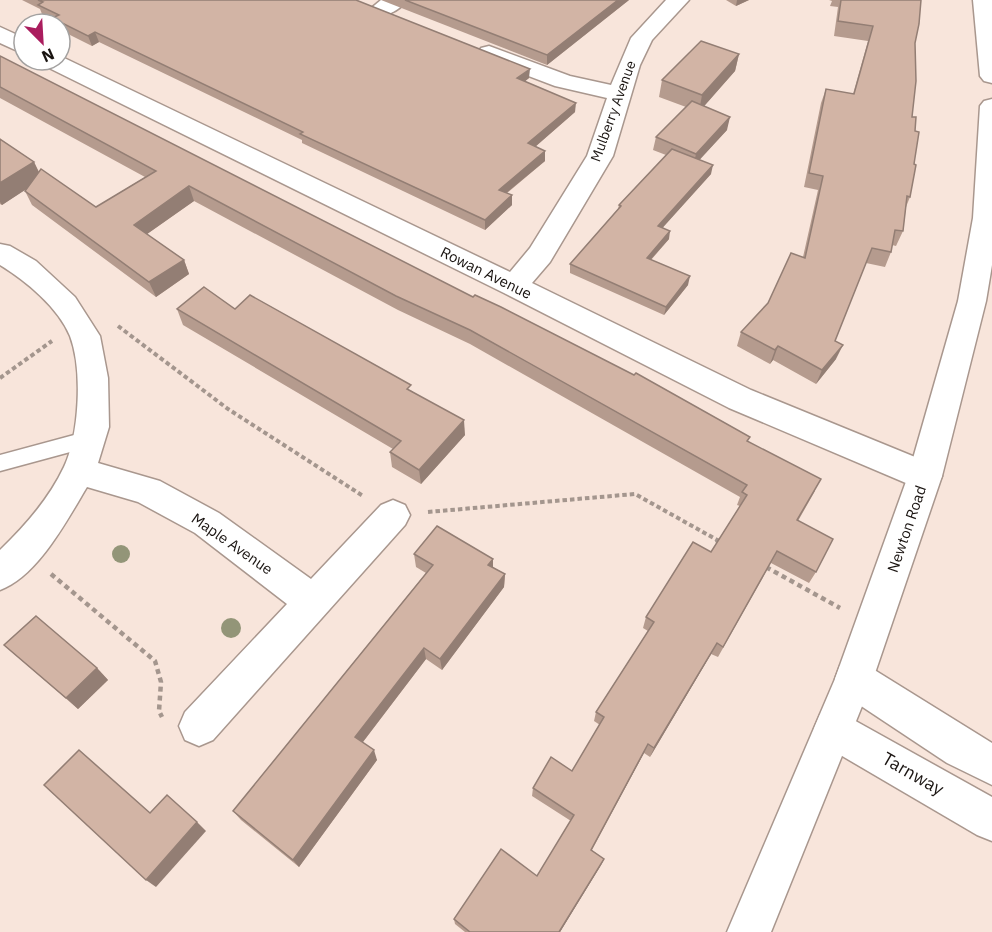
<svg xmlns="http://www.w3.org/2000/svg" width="992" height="932" font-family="'IBM Plex Sans',sans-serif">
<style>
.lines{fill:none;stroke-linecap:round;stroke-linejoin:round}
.service-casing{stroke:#a9978e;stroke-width:3}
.minor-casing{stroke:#a9978e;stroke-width:3}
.primary-casing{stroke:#a9978e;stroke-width:3}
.path-far1{stroke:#a4968e;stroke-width:4;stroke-dasharray:4.5 3;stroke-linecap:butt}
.path{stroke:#a4968e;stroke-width:4.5;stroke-dasharray:5 4;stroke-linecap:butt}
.service{fill:#fff;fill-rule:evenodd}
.minor{fill:#fff;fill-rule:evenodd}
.primary{fill:#fff;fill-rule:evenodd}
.tree{fill:#939578}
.wall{fill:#b59b8e}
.shaded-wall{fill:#937e74}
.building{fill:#d2b4a5;stroke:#937e74;stroke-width:1.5}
.labels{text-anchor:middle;stroke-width:5;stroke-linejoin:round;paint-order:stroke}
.far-street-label{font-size:14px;fill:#1a1411;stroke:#fff}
.street-label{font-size:15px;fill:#1a1411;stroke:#fff}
.near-street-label{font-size:18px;fill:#1a1411;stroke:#fff}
</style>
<rect width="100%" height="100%" fill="#f8e5db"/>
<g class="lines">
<g class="service-casing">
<polygon id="service" points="89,431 96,433 99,439 96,445 0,471 0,455"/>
</g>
<g class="minor-casing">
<g id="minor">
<path d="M381,0H407C399,11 385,18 372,15L369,10Z"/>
<polygon points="666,0 689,0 652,40 640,65 613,156 550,262 532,283 751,390 937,466 942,476 937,486 925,490 913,486 729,408 504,293 43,65 40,60 60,60 60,56 510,272 530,248 587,156 607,98 555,86 481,58 478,53 481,48 489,46 570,76 611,85 631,38"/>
<polygon points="0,27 24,38 24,54 0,43"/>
<path d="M0,244L10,246L36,261L75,297L100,336L108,378L109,427L98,463L160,481L219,513L311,579L381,505L393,500L405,505L410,515L405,525L213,740L199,746L185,740L179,726L185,712L287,604L195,533L138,502L87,487C67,520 38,576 0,590V550C25,526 49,499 64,467C79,435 83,370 70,336C58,307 26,281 0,265Z"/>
<polygon points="854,661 868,666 992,743 992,785 947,763 840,692 835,679 840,666"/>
<polygon points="834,709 992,797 992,841 977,835 820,743 814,729 820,715"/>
</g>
</g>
<g class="primary-casing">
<g id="primary">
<polygon points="973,0 992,0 992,83 984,81 980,76"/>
<polygon points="992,99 992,265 986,301 942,476 873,679 771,932 727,932 835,679 908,476 958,301 973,218 980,106 984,101"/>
</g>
</g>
<g class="path-far1">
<polyline points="118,326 228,409 363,496"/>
<polyline points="0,378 52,341"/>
<polyline points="428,512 635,494 719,541"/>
</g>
<g class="path">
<polyline points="716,540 722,543"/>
<polyline points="766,567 840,608"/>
<polyline points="51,574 155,661 161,682 159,711 162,717"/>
</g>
<use href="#service" class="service"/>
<use href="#minor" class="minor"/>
<use href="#primary" class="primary"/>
</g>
<g class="tree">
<circle cx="121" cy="554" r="9"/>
<circle cx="231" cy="628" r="10"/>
</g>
<g class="wall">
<polygon points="22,0 356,0 529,78 525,81 575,112 535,147 545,161 507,193 512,205 485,230 302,143 302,140 99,42 92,46 60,30 60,24 54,24 52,19 42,14 40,9"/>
<polygon points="381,0 629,0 547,65"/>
<polygon points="726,0 749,0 736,6"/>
<polygon points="829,0 921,0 915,43 912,117 915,131 914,164 910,197 906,207 903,231 896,246 892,245 891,252 885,267 866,263 835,341 836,359 816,384 773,360 770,364 737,346 741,332 768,303 803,257 818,190 804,187 821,103 826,89 853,94 868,41 834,36 838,7 830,6 832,1"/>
<polygon points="739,54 735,71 704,106 727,130 699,160 711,174 663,227 669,239 651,260 688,285 664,315 570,273 570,264 618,209 619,205 666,155 653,150 656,137 686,107 659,97 662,80"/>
<polygon points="0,56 748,442 815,491 798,521 816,572 809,583 771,563 718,657 711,654 650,757 644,753 592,850 604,859 601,865 560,932 465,932 455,924 454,919 537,876 571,821 532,796 533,788 572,771 600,725 594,721 596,712 648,631 643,628 646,617 711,552 740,506 737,505 740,497 470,344 398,310 194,201 147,234 184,260 189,274 156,297 32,205 25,191 26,189 2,205 0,204 0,139 34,162 39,172 96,207 145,177 0,98"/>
<polygon points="177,309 235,309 412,391 465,435 421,484 392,467 390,452 393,449 183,325"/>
<polygon points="414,554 493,567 505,574 504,587 442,670 426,659 363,742 377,760 299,867 241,820 233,811 426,573 416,567"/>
<polygon points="4,645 97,668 108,680 78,709"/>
</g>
<g class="shaded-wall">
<polygon points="618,0 629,0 547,65 547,55"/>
<polygon points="737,0 749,0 736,6"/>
<polygon points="95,32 99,42 92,46 88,36"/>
<polygon points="739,54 735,71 699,112 702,95"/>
<polygon points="530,69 529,78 517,88 517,78"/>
<polygon points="576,103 575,112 528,153 528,143"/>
<polygon points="730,117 727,130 693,167 696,154"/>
<polygon points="545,151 545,161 499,199 499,190"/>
<polygon points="34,162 42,179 2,205 0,202 0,183"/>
<polygon points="713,165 711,174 657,234 658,226"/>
<polygon points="189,186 194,201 140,239 134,225"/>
<polygon points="512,195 512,205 485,230 485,220"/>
<polygon points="670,231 669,239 645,266 647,258"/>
<polygon points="184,260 189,274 156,297 149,282"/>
<polygon points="690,276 688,285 664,315 666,307"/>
<polygon points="843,345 836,359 816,384 822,370"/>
<polygon points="778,346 773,360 770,364 775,350"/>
<polygon points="464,420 465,435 421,484 419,470"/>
<polygon points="493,559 493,572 488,565"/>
<polygon points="505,574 504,587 442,670 440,659"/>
<polygon points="717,643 711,654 650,757 654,748"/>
<polygon points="424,648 426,659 359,747 355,737"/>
<polygon points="97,668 108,680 78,709 66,698"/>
<polygon points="648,744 644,753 588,856 591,850"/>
<polygon points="374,750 377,760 299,867 293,860"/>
<polygon points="197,822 206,831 156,887 146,880"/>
<polygon points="604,859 601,865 560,932 559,932"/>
</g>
<g class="building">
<polygon points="38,0 356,0 530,69 517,78 576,103 528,143 545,151 499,190 512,195 485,220 300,134 303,132 95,32 88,36 52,18 59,15 38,5 43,2"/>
<polygon points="405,0 618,0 547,55"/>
<polygon points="841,0 921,0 919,24 915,43 916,81 912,117 916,117 915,131 919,132 914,164 916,165 910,197 907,196 903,231 895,230 891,252 872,248 835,341 843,345 822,370 778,346 775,350 741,332 768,303 791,253 805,258 823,176 809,173 826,89 854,94 873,26 838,21"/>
<polygon points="701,41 739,54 702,95 662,80"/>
<polygon points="0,56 473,297 475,295 501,307 634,375 636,373 750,437 747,441 821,479 797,520 833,539 816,572 777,551 723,647 717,643 654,748 648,744 591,850 604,859 559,932 470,932 454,919 501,849 537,876 574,815 533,788 551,757 572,771 604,717 596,712 654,622 646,617 693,542 711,552 747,495 742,492 747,485 470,330 396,296 189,186 134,225 184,260 149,282 25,191 41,169 96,207 156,171 0,87"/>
<polygon points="692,101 730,117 696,154 656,137"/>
<polygon points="0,139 34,162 0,183"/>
<polygon points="672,149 713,165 658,226 670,231 647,258 690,276 666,307 570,264 621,206 619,205"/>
<polygon points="204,287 235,309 250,295 411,385 407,389 464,420 419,470 390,452 401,441 177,309"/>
<polygon points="437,526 493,559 488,565 505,574 440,659 424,648 355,737 374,750 293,860 233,811 433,565 414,554"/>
<polygon points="36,616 97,668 66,698 4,645"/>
<polygon points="79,750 150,813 167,795 197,822 146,880 44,785"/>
</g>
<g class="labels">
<g class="far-street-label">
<text transform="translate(613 111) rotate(-70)" y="5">Mulberry Avenue</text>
</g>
<g class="street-label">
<text transform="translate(486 273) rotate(26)" y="5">Rowan Avenue</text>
<text transform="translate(907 529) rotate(-71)" y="5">Newton Road</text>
<text transform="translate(232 544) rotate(35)" y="5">Maple Avenue</text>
</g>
<g class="near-street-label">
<text transform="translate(913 774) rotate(30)" y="6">Tarnway</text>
</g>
</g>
<g transform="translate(42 42) rotate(156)"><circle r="28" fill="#ffffff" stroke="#a3a1a0" stroke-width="1.5"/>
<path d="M0-4.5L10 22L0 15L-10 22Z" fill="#aa1d5e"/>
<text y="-9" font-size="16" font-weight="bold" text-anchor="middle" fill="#1a1411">N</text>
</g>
</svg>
